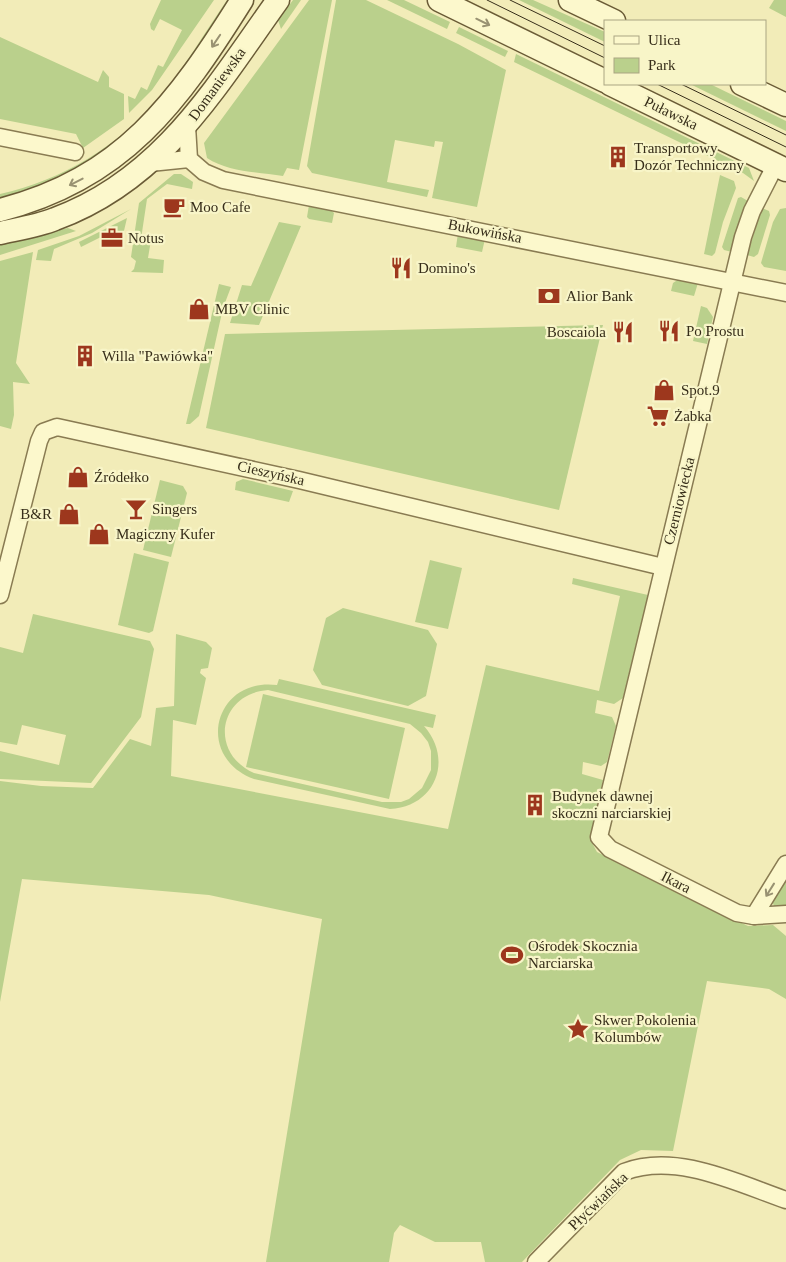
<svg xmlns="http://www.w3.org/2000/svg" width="786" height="1262" font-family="Georgia,serif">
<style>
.green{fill:#bad08c;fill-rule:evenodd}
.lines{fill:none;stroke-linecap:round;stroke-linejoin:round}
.street-casing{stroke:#897b52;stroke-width:19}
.secondary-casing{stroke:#6a5b36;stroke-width:25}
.street{stroke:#fcf8cc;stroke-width:16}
.secondary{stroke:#fcf8cc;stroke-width:22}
.tram{stroke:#362d19;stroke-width:1}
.oneway{stroke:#999272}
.labels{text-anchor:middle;stroke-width:4.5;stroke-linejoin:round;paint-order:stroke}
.street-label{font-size:15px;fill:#362d19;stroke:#f8f5c8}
.poi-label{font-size:15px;fill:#362d19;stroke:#f8f5c8;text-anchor:start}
</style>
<rect width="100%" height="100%" fill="#f2ecb8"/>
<g class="green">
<polygon points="161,0 214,0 152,90 129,113 128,96 135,99 141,87 147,90 158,65 163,67 182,30 160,19 154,31 151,29 150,24"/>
<path d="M227,0H234L211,37L127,137L64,179L0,201V194C61,181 120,145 160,97C185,67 205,32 227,0Z"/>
<polygon points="293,0 301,0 281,29 278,20"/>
<path d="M309,0H332L299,170L287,168L283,176C258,172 228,172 207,158L204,143Z"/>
<polygon points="336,0 366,0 458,44 506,70 477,207 432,198 443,142 435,141 434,147 395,140 387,182 429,190 427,197 312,173 307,166"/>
<polygon points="387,0 404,0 450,22 447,29"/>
<polygon points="519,0 533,0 605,32 605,42"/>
<polygon points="774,0 786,0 786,17 769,8"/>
<polygon points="459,27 508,51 505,57 456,33"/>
<polygon points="0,37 98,82 103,70 109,77 109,87 124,94 124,119 83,148 76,134 0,119"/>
<polygon points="516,54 749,168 754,181 743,173 514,62"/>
<polygon points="690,84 710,84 786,121 786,131"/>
<polygon points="174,174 181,174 193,182 192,189 167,184 147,199 141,239 151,240 148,258 164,260 163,273 131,272 134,269 136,261 131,257 139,203"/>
<polygon points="720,175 734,181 736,188 723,222 715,253 712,256 704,254"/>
<polygon points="741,197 748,201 740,219 732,252 724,250 722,247 738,198"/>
<polygon points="309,205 330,209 334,213 332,223 309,219 307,217"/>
<polygon points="762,208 769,211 770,215 758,254 754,257 747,255"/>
<polygon points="786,208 786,271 764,267 761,263 773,222 780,209"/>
<polygon points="131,209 92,233 54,249 51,261 36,260 38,250 79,236"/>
<polygon points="127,218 123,235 113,231 81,247 79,242"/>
<polygon points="279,222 301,226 259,325 230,323 242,285 251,286"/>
<polygon points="68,228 76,231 0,255 0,243"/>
<polygon points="458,233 485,239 482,252 456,247"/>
<polygon points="33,252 16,363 30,384 13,382 14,415 11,429 0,426 0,261"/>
<polygon points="679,279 698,283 694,296 671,291 673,283"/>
<polygon points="219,284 231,287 223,308 199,416 190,424 186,424"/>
<polygon points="701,306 707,308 713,317 707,344 693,341"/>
<polygon points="603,325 559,510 206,428 225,334"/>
<polygon points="243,479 293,491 289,502 235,490 236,482"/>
<polygon points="160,480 183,486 187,493 171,557 143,550"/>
<polygon points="134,553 169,562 153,631 149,633 118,625"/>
<polygon points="430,560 462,568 448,629 415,622"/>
<polygon points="573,578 648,595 623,698 614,704 597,700 595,713 612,717 616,726 607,762 601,766 583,762 582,774 603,780 590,839 597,852 748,926 773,925 786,936 786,999 769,989 707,981 673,1151 641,1150 620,1160 522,1262 485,1262 481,1242 435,1242 400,1225 394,1233 389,1262 266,1262 322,919 209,895 22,879 0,1002 0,781 41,786 93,788 130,739 151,746 156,708 174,706 176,634 206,642 212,648 208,668 201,669 200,673 206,678 196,725 173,720 171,776 448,829 486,665 599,691 620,596 572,584"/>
<polygon points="343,608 428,630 437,644 426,696 408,706 322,685 313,670 326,618"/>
<polygon points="33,614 150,641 154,649 141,717 91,783 0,779 0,751 59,765 66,735 22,725 17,745 0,742 0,647 23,653"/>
<path d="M279,679L436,715L433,728L424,726C454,760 435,807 390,809L254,779C194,757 214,677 277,685ZM268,690L410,724L421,733L428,742L431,751V770L422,788L409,799L401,802H382L254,773C209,753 218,694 268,690Z"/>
<polygon points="263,694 405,728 389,799 246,767"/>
<polygon points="786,877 786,906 774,906 772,901"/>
</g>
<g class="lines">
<g class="street-casing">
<g id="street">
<polyline points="187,126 189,159 204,172 223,180 786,293"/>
<polyline points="0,137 75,152"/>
<polyline points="150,163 189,159"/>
<polyline points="776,164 752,211 743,237 599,837 610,849 737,913 754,916 786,914"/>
<polyline points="0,595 39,441 43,432 57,427 299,480 663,567"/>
<polyline points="754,916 786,864"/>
<path d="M536,1262L624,1172C676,1152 737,1183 786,1200"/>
</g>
</g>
<g class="secondary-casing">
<g id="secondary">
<polyline points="439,0 605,81"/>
<polyline points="570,0 614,21"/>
<polyline points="610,84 786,170"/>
<polyline points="742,84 786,105"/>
<path d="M0,210C123,179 178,102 242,0"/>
<path d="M0,233C18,229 38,226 55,219C162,180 215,88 278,0"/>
</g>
</g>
<use href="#street" class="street"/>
<use href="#secondary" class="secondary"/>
<g class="tram">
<polyline points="487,0 605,58"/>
<polyline points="510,0 605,46"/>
<polyline points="657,84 786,147"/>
<polyline points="681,84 786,135"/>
</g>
</g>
<defs><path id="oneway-shaft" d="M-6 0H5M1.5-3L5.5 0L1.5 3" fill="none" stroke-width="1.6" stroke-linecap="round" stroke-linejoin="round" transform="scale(1.25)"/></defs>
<g class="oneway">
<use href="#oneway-shaft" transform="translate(483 22) rotate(26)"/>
<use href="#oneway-shaft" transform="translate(216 41) rotate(124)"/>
<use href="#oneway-shaft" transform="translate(76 182) rotate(153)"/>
<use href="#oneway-shaft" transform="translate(770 890) rotate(122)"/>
</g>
<defs>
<g id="building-bare" transform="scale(1.725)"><path d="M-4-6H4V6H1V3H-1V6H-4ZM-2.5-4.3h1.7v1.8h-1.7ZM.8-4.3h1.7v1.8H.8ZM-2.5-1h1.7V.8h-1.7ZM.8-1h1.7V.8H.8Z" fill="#9d371d" stroke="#f8f5c8" stroke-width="2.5" paint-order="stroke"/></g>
<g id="cafe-bare" transform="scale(1.725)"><path d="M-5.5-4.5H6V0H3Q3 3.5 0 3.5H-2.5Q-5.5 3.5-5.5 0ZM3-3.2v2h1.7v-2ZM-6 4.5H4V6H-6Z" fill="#9d371d" stroke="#f8f5c8" stroke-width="2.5" paint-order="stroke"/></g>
<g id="office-bare" transform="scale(1.725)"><path d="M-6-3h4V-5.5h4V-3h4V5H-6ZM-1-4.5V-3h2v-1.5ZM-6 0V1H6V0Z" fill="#9d371d" stroke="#f8f5c8" stroke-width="2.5" paint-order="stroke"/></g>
<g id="restaurant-bare" transform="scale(1.725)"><path d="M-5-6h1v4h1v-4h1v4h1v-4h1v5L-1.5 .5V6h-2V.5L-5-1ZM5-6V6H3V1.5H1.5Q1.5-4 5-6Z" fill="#9d371d" stroke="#f8f5c8" stroke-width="2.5" paint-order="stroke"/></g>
<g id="bank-bare" transform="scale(1.725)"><path d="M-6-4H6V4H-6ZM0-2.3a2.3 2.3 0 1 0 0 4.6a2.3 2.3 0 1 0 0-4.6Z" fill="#9d371d" stroke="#f8f5c8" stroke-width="2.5" paint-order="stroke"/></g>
<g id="shop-bare" transform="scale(1.725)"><path d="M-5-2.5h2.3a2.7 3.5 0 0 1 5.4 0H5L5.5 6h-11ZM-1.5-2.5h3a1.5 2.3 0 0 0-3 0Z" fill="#9d371d" stroke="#f8f5c8" stroke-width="2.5" paint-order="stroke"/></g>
<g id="supermarket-bare" transform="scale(1.725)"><path d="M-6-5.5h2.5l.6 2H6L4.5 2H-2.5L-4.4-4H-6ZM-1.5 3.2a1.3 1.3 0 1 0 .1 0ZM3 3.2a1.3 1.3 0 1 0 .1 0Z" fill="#9d371d" stroke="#f8f5c8" stroke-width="2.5" paint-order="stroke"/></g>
<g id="bar-bare" transform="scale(1.725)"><path d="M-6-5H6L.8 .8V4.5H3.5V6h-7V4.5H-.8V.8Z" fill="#9d371d" stroke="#f8f5c8" stroke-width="2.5" paint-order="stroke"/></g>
<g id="stadium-bare" transform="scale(1.725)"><path d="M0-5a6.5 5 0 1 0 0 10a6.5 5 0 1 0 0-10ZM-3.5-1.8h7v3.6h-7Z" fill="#9d371d" stroke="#f8f5c8" stroke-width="2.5" paint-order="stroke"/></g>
<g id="sight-bare" transform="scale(1.725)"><path d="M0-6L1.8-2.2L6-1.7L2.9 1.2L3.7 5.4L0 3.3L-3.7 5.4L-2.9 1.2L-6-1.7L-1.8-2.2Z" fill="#9d371d" stroke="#f8f5c8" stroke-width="2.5" paint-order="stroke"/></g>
</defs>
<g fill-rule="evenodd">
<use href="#building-bare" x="618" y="157"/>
<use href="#cafe-bare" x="174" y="207"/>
<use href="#office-bare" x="112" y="238"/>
<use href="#restaurant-bare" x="401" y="268"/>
<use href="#bank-bare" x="549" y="296"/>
<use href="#shop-bare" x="199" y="309"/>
<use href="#restaurant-bare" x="669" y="331"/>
<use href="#restaurant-bare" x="623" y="332"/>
<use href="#building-bare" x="85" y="356"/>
<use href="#shop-bare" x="664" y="390"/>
<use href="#supermarket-bare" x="658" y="416"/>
<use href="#shop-bare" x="78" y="477"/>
<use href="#bar-bare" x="136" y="509"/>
<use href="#shop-bare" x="69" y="514"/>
<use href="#shop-bare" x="99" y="534"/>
<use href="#building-bare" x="535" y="805"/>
<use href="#stadium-bare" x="512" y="955"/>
<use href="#sight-bare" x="578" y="1029"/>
</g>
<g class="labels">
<g class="street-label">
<text transform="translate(217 84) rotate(-54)" y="5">Domaniewska</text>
<text transform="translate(671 113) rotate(26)" y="5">Puławska</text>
<text transform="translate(485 231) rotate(11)" y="5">Bukowińska</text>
<text transform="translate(271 473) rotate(13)" y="5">Cieszyńska</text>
<text transform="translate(679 501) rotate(-76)" y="5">Czerniowiecka</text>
<text transform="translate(676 882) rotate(27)" y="5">Ikara</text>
<text transform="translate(598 1201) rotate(-44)" y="5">Płyćwiańska</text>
</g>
<g class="poi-label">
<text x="634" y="153">Transportowy<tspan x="634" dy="17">Dozór Techniczny</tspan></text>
<text x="190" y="212">Moo Cafe</text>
<text x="128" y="243">Notus</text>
<text x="418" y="273">Domino's</text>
<text x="566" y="301">Alior Bank</text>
<text x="215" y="314">MBV Clinic</text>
<text x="686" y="336">Po Prostu</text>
<text x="606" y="337" text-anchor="end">Boscaiola</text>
<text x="102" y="361">Willa "Pawiówka"</text>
<text x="681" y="395">Spot.9</text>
<text x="674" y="421">Żabka</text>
<text x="94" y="482">Źródełko</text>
<text x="152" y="514">Singers</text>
<text x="52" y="519" text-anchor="end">B&amp;R</text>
<text x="116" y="539">Magiczny Kufer</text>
<text x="552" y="801">Budynek dawnej<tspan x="552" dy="17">skoczni narciarskiej</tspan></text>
<text x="528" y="951">Ośrodek Skocznia<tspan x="528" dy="17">Narciarska</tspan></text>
<text x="594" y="1025">Skwer Pokolenia<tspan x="594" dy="17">Kolumbów</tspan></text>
</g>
</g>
<rect x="604" y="20" width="162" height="65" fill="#f8f5c8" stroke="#aaa582"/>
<rect x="614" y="36" width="25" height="8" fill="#fcf8cc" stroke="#aaa582"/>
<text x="648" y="45" font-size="15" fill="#362d19">Ulica</text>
<rect x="614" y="58" width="25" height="15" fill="#bad08c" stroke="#aaa582"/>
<text x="648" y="70" font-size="15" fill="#362d19">Park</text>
</svg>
